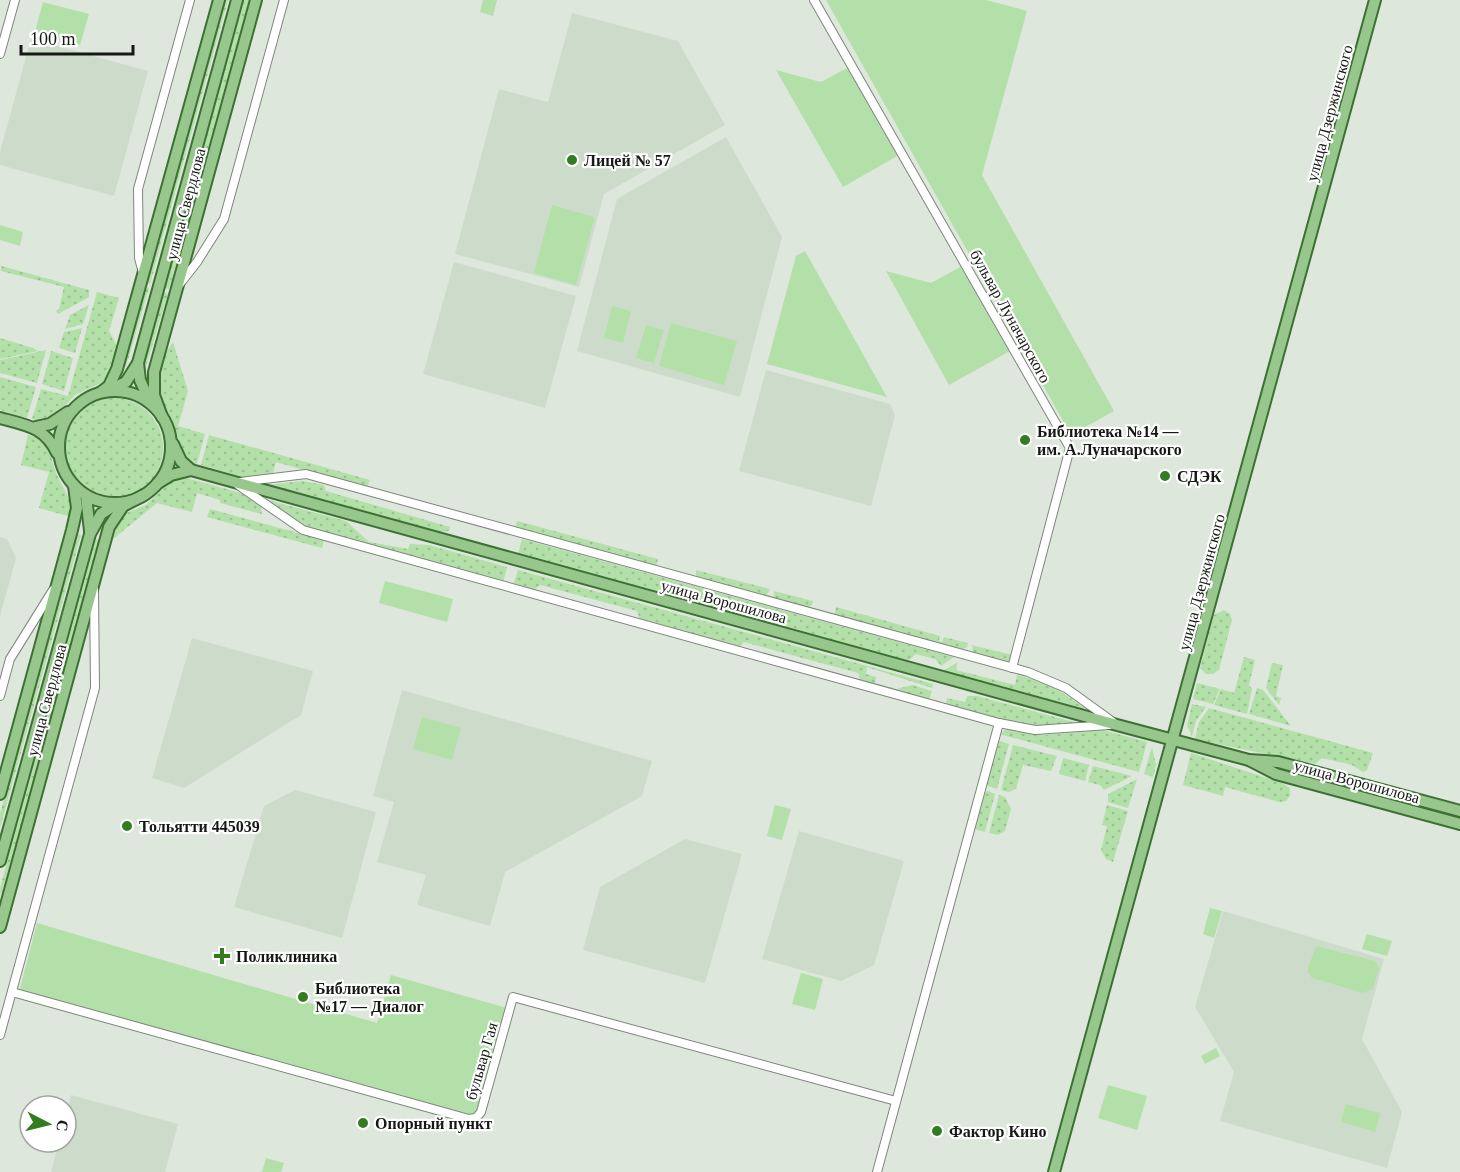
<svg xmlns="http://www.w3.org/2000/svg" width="1460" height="1172" font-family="Georgia,serif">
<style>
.built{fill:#cddcca}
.grass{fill:url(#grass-dots)}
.park{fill:#b3e0a9}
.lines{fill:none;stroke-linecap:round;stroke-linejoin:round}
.minor-casing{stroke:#7e877c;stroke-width:10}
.major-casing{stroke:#3d7133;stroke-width:14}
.minor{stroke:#fff;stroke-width:8}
.major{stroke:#98c78e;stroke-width:10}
.poi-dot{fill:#337c22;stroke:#fff;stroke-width:2}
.labels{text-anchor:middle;stroke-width:4.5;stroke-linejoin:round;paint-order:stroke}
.street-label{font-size:16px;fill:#151914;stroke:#fff}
.poi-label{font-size:16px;font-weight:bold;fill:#151914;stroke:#fff;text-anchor:start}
</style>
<defs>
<pattern id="grass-dots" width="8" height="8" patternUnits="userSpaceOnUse" patternTransform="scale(1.5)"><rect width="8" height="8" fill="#b3e0a9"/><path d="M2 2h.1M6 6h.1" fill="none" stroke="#99c091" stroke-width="1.8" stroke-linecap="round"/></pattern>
</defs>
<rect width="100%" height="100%" fill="#dde7db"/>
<g class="built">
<polygon points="572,13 678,41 725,125 604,194 579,287 455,254 499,89 548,102"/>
<polygon points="31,39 148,71 114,196 0,165 0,152"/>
<polygon points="726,137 782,237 740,397 577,351 617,199"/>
<polygon points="454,262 576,296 545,408 423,374"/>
<polygon points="766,370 890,404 895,415 871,506 739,471"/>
<polygon points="0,537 7,539 16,558 0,616"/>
<polygon points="192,638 313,671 301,715 184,788 152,778"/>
<polygon points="402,690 652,761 642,796 505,872 490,926 417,905 426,875 377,862 394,802 373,796"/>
<polygon points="295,790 376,812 342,938 234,907 264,806"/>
<polygon points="799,831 904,861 874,965 841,981 762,959"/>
<polygon points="685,839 742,854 705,983 583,950 600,887"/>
<polygon points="1223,911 1384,959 1362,1039 1402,1112 1387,1168 1220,1121 1234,1072 1195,1007"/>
<polygon points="71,1095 178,1124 165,1172 51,1172 59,1142 66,1142 66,1115"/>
</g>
<g class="grass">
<polygon points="224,0 228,0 150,284 146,283"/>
<polygon points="244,0 249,0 169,289 165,288"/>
<polygon points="1,266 89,290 89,297 58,314 56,311 59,309 64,287 1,271"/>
<polygon points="145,287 149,288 126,367 124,364"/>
<polygon points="97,292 119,298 109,331 117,346 105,381 75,395 52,420 44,422 32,419 41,389 68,396"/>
<polygon points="163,292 168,294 144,373 142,370"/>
<polygon points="89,305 83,324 65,329 70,315"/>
<polygon points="82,328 75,353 59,348 64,332"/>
<polygon points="0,338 33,348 38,351 0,359"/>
<polygon points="173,342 188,391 178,426 205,434 197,464 187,460 179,449 174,426 156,387 161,360"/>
<polygon points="46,350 37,383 0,373 0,360"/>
<polygon points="51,351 73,358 64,391 42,384"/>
<polygon points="0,377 36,387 27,418 0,410"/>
<circle cx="113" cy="448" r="50"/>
<polygon points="28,435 39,438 47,445 57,475 72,505 71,517 39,508 49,472 21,465"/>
<polygon points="209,435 370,480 367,487 362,487 276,462 272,477 243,477 201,465"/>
<polygon points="183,477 241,493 261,507 262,514 220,503 220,500 197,493 192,512 157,503 113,539 118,521 124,514 146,505 172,480"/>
<polygon points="303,481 324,485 326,491 450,527 449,531 440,532 267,485"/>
<polygon points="264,499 346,521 369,542 408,549 410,544 429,545 507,567 503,583 307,528"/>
<polygon points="210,509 324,540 322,548 207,517"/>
<polygon points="517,521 658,559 656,567 515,529"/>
<polygon points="78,534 81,535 0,828 0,814"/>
<polygon points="96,539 100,541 1,897 0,888"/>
<polygon points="522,539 954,657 941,666 935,659 916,654 908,661 518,554"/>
<polygon points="518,570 933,684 932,688 867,667 866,674 876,677 875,683 897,689 912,685 932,691 929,700 860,681 858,673 744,642 738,647 641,622 637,611 540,585 532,592 513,586"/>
<polygon points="696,570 770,589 765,597 696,577"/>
<polygon points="774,591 813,601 812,605 807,608 774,598"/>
<polygon points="836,607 940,636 939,641 942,642 944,637 968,643 967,647 961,650 834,616"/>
<polygon points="1224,610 1230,614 1232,620 1219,670 1213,674 1206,674 1200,668 1214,615"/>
<polygon points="972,645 1012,655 1007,663 973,653"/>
<polygon points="1244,657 1255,660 1249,685 1252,689 1247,714 1214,705 1221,689 1234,693"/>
<polygon points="958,662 956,670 1015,685 1017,675 1050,684 1086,709 943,671"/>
<polygon points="1272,663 1283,665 1276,696 1281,698 1279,705 1266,688"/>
<polygon points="1197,683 1220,689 1213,704 1193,699"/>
<polygon points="1257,688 1263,690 1291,726 1249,714"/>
<polygon points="967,696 977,696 1081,724 1041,727 1018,724 946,705 947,698 965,702"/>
<polygon points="1192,704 1206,707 1196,721 1192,736 1187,726"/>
<polygon points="1209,708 1373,753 1367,770 1363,772 1352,765 1322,758 1315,764 1198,740 1195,738 1199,722"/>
<polygon points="1007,729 1043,735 1103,730 1147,742 1139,772 999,734"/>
<polygon points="997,740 1009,744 997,789 986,785"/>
<polygon points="1013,745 1057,756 1051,771 1023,765 1016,789 1009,792 1001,790"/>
<polygon points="1152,747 1156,765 1153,777 1144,774"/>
<polygon points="1191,753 1282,783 1290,788 1290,796 1286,801 1279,802 1225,787 1223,796 1183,785"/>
<polygon points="1063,758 1089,765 1085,781 1059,774"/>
<polygon points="1093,766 1132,776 1104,790 1100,785 1088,782"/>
<polygon points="1137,779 1128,808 1108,802 1108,794"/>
<polygon points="1360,790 1460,817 1460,821 1359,794"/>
<polygon points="988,791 995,794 985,832 974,829 983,793"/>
<polygon points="999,795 1005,797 1011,809 1005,831 998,835 989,833"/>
<polygon points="1107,805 1128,811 1113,862 1106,859 1101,850 1107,826 1102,825"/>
</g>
<g class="park">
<polygon points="483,0 497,0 493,16 480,12"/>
<polygon points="826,0 986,0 1027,11 982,175 1114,411 1071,435"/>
<polygon points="43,2 89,14 80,45 35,32"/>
<polygon points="849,67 899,155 843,187 776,70 821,82"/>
<polygon points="552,205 595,217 576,285 534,273"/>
<polygon points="0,225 23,232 20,246 0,240"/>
<polygon points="805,251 887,397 767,364 796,256"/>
<polygon points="962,266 1010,351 949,385 886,271 931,283"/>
<polygon points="612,306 631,311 623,343 604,338"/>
<polygon points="671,323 737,341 724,385 659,366"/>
<polygon points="646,325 664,330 654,363 636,358"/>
<polygon points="385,581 453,599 447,622 379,603"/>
<polygon points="422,717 461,728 452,760 413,749"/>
<polygon points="775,805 791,809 782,840 767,836"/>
<polygon points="1210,908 1222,911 1214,938 1203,934"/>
<polygon points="37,923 377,1023 391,975 507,1008 475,1116 19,992"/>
<polygon points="1367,934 1392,941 1387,956 1362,949"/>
<polygon points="1316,946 1375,961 1379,968 1373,989 1363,993 1312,978 1307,971"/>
<polygon points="801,973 823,979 815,1010 792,1004"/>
<polygon points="1216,1048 1220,1056 1205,1064 1201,1056"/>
<polygon points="1108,1085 1147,1096 1137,1130 1098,1118"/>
<polygon points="1346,1104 1380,1113 1375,1132 1341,1122"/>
<polygon points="266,1158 284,1163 281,1172 262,1172"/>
</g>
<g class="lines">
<g class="minor-casing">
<g id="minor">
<polyline points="814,0 1070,448 1012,668"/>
<polyline points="0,54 15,0"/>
<polyline points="143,273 139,258 138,189 190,0"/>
<polyline points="179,285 197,262 224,219 284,0"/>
<polyline points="240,482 306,474 1028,672 1066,688 1113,722"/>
<polyline points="238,485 303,530 999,723 1035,730 1109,725"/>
<polyline points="0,696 10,659 53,590"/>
<polyline points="12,992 469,1119 476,1118 481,1112 513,997 896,1101"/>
<polyline points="0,1035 95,688 94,590"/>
<polyline points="877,1172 999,723"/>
</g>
</g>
<g class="major-casing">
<g id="major">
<polyline points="138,363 140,380 150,402"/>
<polyline points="109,390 126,382 138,363 237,0"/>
<circle cx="115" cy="447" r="56"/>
<polyline points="101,392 109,386 117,369 219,0"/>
<polyline points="162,417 154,395 154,372 256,0"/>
<path d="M0,418C26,425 45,427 57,453"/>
<polyline points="36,427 50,424 68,412"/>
<polyline points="173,444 181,461 191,470"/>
<polyline points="158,483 171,475 191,470 1117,725 1249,760 1278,762 1460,811"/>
<polyline points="86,496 90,531"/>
<polyline points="1249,760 1276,774 1460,824"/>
<polyline points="0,794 72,530 77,508 74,486"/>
<polyline points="0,861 90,534 101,514 116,504"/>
<polyline points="0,927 109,527 123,506 144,495"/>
<polyline points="1054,1172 1375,0"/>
</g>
</g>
<use href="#minor" class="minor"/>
<use href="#major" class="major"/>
</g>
<g class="poi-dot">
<circle cx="572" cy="160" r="6"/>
<circle cx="1025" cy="440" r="6"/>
<circle cx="1165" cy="476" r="6"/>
<circle cx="127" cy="826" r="6"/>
<path d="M219 947h6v6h6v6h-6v6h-6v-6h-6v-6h6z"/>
<circle cx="303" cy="997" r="6"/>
<circle cx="363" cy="1123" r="6"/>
<circle cx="937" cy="1131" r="6"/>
</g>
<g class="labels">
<g class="street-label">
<text transform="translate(1329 113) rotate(-75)" y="6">улица Дзержинского</text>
<text transform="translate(185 204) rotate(-75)" y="6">улица Свердлова</text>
<text transform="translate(1011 316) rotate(61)" y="6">бульвар Луначарского</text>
<text transform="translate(1201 582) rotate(-75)" y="6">улица Дзержинского</text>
<text transform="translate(724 601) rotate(15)" y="6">улица Ворошилова</text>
<text transform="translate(46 700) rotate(-75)" y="6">улица Свердлова</text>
<text transform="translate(1357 781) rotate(15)" y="6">улица Ворошилова</text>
<text transform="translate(481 1061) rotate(-74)" y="6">бульвар Гая</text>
</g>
<g class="poi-label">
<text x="584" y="166">Лицей № 57</text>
<text x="1037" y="437">Библиотека №14 —<tspan x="1037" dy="18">им. А.Луначарского</tspan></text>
<text x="1177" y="482">СДЭК</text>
<text x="139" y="832">Тольятти 445039</text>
<text x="236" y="962">Поликлиника</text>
<text x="315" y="994">Библиотека<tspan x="315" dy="18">№17 — Диалог</tspan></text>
<text x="375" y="1129">Опорный пункт</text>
<text x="949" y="1137">Фактор Кино</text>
</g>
</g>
<g transform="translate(48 1124) rotate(97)"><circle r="28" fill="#ffffff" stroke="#a1a3a1" stroke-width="1.5"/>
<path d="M0-4.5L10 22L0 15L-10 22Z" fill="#337c22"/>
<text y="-9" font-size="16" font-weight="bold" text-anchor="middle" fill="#151914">С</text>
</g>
<path d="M21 45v9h112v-9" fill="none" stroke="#151914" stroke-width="3"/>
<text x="30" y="45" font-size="18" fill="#151914" stroke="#ffffff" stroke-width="4.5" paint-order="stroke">100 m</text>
</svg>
